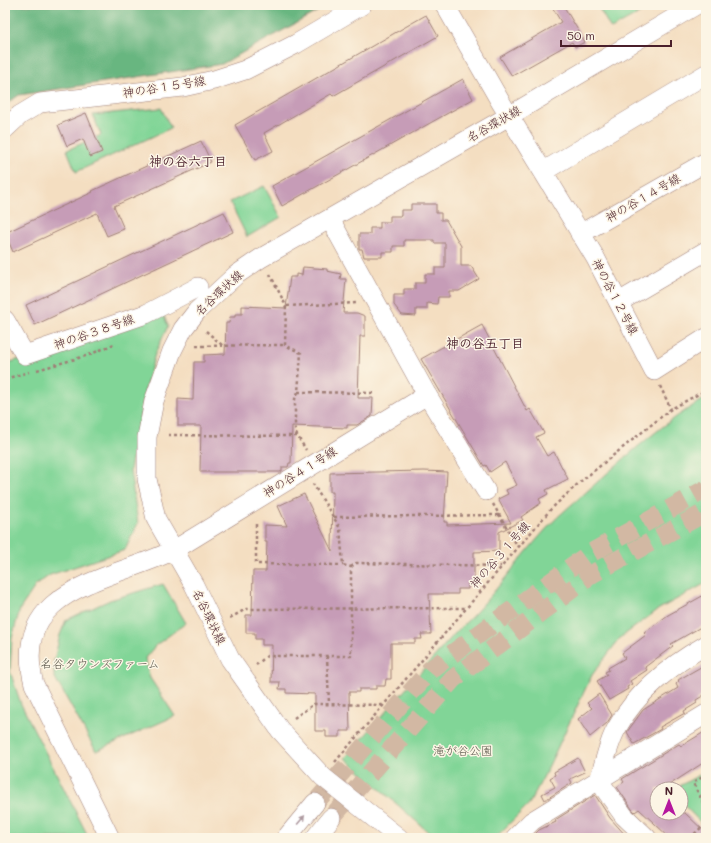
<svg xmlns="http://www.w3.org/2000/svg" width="711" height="843" font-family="Mali,'Klee One',sans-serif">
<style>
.green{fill:#81d597;stroke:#667a61}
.forest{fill:#68b680;stroke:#596a56}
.building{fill:#c69cb7}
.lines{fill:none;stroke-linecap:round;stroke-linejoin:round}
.minor-tunnel{stroke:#d2b8a3;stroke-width:19;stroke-dasharray:19 10;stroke-linecap:butt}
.minor-casing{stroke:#9f7e76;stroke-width:20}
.path{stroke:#9f7e76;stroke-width:2.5;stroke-dasharray:3 3;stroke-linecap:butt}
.minor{stroke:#fff;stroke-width:19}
.oneway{fill:#ae9aa0}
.labels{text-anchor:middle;stroke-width:3;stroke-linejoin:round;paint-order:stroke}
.street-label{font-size:12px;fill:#4a1f2b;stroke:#fcf5e5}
.park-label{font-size:12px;fill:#5a564b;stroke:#fcf5e5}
.neighbourhood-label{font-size:13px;font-weight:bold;fill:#4a1f2b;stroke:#fcf5e5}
</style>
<rect width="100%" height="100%" fill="#fcf5e5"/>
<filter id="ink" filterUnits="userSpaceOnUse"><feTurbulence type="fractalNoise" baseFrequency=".025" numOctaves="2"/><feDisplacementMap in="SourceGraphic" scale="8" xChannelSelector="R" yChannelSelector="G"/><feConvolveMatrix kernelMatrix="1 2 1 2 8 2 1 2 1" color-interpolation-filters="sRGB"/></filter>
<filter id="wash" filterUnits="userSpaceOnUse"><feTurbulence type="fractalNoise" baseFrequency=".012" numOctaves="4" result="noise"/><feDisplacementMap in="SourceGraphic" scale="16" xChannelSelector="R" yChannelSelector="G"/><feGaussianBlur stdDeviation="0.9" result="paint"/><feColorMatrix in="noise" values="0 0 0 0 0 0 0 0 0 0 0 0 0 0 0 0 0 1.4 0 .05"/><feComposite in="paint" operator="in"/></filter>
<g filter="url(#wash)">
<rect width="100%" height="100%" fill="#f4dec1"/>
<g class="green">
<polygon points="597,5 655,5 611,29"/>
<polygon points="161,108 171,128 76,172 67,150 101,135 93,115"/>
<polygon points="264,186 281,217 247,237 230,202"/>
<polygon points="162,311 168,326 155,354 145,390 130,470 138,523 125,550 50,575 36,585 20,609 12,638 10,671 21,704 89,838 5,838 5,364"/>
<path d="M706,398V583L659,609L620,638L592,675L546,772L529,804L495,838H435L345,758L457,631C491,600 516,562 547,528C561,512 578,500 594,485C629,454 665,421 706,398Z"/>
<polygon points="163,584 186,623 156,645 145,658 150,678 175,716 96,751 54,676 54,660 60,635 66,620 110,600"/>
<polygon points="699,775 706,785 706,828 681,802 681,789 674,789"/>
</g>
<polygon class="forest" points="5,5 329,5 222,64 19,95 5,105"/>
<g id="blocks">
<g class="building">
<polygon points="551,5 563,5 585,42 575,47 572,42 512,76 500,57 561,22"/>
<polygon points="426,15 438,36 333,96 331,94 264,133 273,151 255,160 235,125"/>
<polygon points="463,79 473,99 282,206 272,186"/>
<polygon points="86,113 102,152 90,157 83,139 67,146 58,125"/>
<polygon points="201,141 211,162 114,206 124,229 107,236 97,213 13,252 5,233 93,192 92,191"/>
<polygon points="411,204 436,204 436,213 441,213 441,220 446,220 461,246 461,266 471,266 479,279 459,291 449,291 449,297 438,297 437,304 427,303 427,309 416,309 416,316 402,315 394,305 394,295 404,295 404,289 415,289 415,283 425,283 425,274 435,274 435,268 445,268 445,243 434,243 434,240 404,240 404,246 393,246 393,252 382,252 382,257 364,257 362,249 359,249 359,234 370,234 370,228 380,228 380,222 390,222 390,216 401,216 401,210 411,210"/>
<polygon points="224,212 233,232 35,325 26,305"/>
<polygon points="303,267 327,269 327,271 341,274 340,279 346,279 343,313 357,313 365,316 365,336 360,336 358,398 373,398 372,416 357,425 347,425 347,428 292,426 291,463 289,463 288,467 282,467 282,471 280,472 200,472 201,426 178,426 178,399 193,400 194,362 204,362 204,355 225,354 226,323 229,323 230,317 235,317 235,314 242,314 242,306 286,308 290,277 296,277 296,274 302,275"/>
<polygon points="482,325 527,411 530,409 544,433 536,437 547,456 554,452 568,479 546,490 548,494 539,499 541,503 521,517 523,520 499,532 499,551 474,552 474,582 468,582 468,589 458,589 458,594 429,594 431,634 421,634 422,639 415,639 415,643 391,643 391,679 386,679 385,686 376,686 376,689 359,689 359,692 349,692 350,731 340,731 340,737 326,737 326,731 315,731 315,694 286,693 286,689 279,689 280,682 271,682 272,645 262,645 262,639 255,639 255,633 246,633 246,615 252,615 253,571 266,571 267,542 265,542 265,525 287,526 278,506 304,494 332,551 333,492 330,492 330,473 424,471 447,472 444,522 447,522 447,525 511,523 498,499 508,494 506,490 517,485 505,462 490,472 486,465 484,466 421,359"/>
<polygon points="706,594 706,624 671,644 673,646 645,667 647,670 630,681 632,684 627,687 628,689 609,700 597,681 607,675 605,672 609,670 608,668 625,658 622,653 646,635 644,633 668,615"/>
<polygon points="706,664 706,694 696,700 697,703 684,711 685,713 660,727 661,729 634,744 627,732 643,710 678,688 676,684 679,681 678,680"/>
<polygon points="599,694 612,715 607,723 590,737 578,719 592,708 587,703"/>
<polygon points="706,731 706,761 663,789 657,789 657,813 685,813 706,833 706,838 670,838 639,809 635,812 632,809 617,787 624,782 622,779 679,744 681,746"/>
<polygon points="578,758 585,772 570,779 572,783 545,800 542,794 555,787 550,778 555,775 554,772"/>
<polygon points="595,795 610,818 628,838 531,838 539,830 556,822 555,820"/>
</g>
</g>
</g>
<g filter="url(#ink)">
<use href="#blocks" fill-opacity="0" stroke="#9f7e76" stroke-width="1"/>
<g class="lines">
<g class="minor-tunnel">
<polyline points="315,803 430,670 589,554 706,489"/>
<polyline points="331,818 453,679 592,574 706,512"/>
</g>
<g class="minor-casing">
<g id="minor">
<polyline points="445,5 500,101 595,257 654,371 706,338"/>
<polyline points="5,129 20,115 40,103 183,87 214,80 245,70 296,44 362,5"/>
<polyline points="544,171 706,74"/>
<polyline points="580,234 706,162"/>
<polyline points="619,302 706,251"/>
<polyline points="5,320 25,355 146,314 198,287"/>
<polyline points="427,395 486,491"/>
<path d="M110,838L34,684C9,586 112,581 174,550L427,395L330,219"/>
<polyline points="286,838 315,803"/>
<polyline points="315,838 331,818"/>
<polyline points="399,838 323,777 280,730 230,659 194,585 156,519 147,479 147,437 154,401 172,351 183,329 197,311 236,275 261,258 509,116 696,5"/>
<polyline points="515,838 532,821 706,714"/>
<path d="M647,838L624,816L599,781C604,764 609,740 618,726C637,692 673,664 706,645"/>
</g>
</g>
<g class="path">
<polyline points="270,274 286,306 285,345 301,353 298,392 295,399 295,432 306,450"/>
<polyline points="287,306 357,303"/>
<polyline points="206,331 222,345"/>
<polyline points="196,346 285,345"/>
<polyline points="37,370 89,355 114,344"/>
<polyline points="5,379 29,372"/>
<polyline points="660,386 671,409"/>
<polyline points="298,392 376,393"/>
<polyline points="168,435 297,436"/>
<polyline points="493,504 518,547"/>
<polyline points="334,517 500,515"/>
<polyline points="256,524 256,564 343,565"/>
<polyline points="351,567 356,563 501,566"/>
<polyline points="230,618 246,609 466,608"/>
<polyline points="327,656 329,704"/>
<polyline points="256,665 267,656 351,656 351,567 343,565 340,528 313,484"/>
<polyline points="294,718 314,704 383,705"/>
<polyline points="335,762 551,509 580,482 671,409 706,390"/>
<polyline points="690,838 705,824 705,806 693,783 706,775"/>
</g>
<use href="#minor" class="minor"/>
</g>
<defs><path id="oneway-solid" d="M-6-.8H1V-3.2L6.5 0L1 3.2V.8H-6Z"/></defs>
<use class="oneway" href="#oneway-solid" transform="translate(301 820) rotate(-50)"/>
</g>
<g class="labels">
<g class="street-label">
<text transform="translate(164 87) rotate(-9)" y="4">神の谷１５号線</text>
<text transform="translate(494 124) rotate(-30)" y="4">名谷環状線</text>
<text transform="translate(643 198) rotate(-30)" y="4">神の谷１４号線</text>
<text transform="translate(219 293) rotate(-43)" y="4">名谷環状線</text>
<text transform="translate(615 297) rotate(62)" y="4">神の谷１２号線</text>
<text transform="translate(94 332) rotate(-19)" y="4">神の谷３８号線</text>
<text transform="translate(300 472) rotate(-32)" y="4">神の谷４１号線</text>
<text transform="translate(500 555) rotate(-49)" y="4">神の谷３１号線</text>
<text transform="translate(209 617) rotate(64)" y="4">名谷環状線</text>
</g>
<g class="park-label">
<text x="100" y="668">名谷タウンズファーム</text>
<text x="463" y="755">滝が谷公園</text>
</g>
<g class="neighbourhood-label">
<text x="188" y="166">神の谷六丁目</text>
<text x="485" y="348">神の谷五丁目</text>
</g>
</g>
<rect width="711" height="843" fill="none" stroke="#fcf5e5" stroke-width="20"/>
<g transform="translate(669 801)"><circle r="19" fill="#fcf5e5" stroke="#b59f9b"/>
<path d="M0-3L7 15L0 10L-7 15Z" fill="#b5179e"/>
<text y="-6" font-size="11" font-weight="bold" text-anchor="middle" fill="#4a1f2b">N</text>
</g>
<path d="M561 40v6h110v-6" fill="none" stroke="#4a1f2b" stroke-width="2"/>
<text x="567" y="40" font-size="12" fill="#4a1f2b" stroke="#fcf5e5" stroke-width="3" paint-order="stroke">50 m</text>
</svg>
